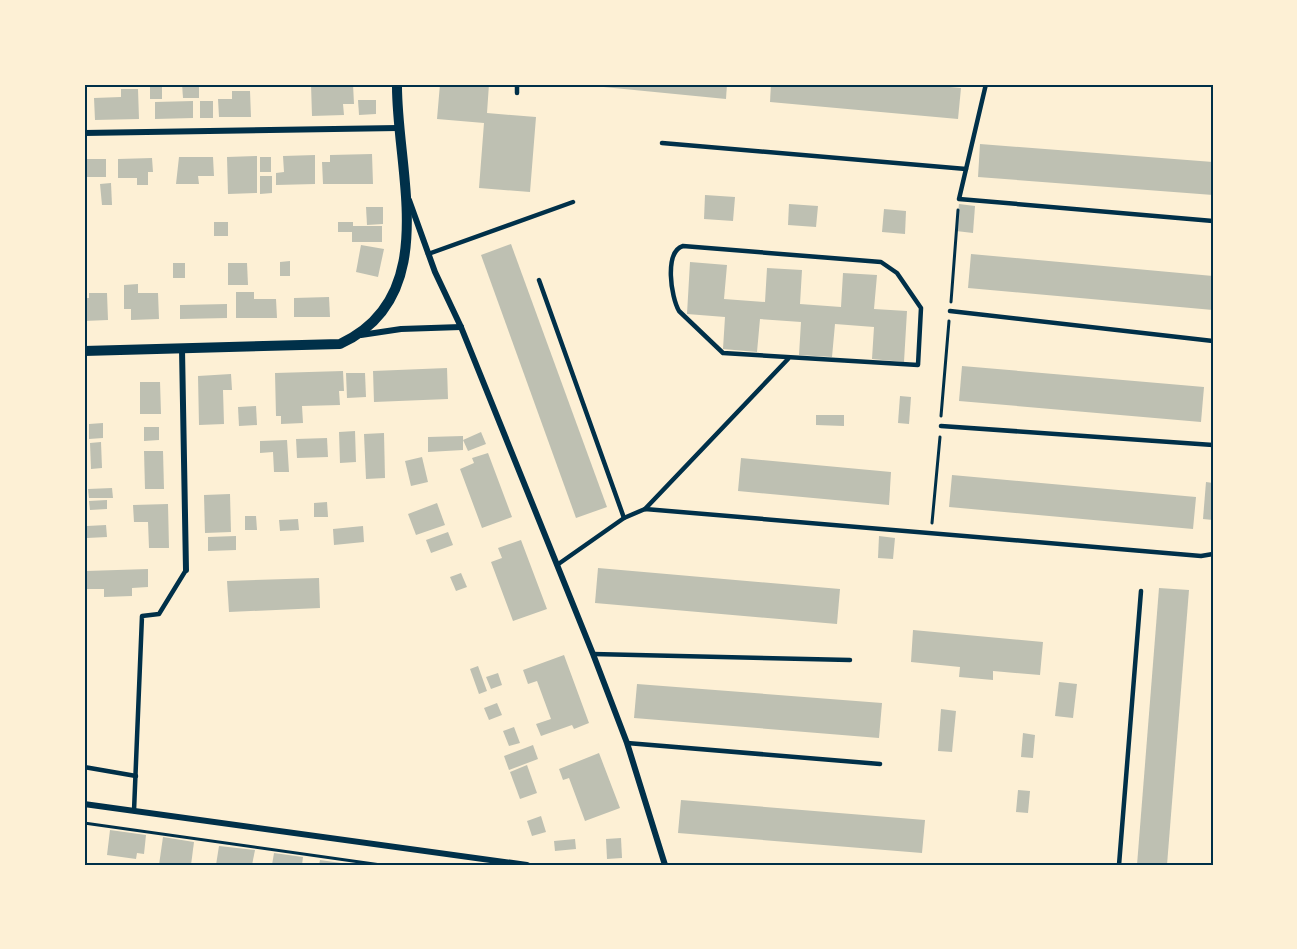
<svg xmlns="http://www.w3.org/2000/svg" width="1297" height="949" font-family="Ubuntu,sans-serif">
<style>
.building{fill:#bec0b2}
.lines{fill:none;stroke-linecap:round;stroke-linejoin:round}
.path{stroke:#003049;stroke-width:3}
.service{stroke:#003049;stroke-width:4.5}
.minor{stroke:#003049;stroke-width:6}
.tertiary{stroke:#003049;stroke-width:10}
.neatline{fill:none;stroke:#003049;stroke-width:2}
</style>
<rect width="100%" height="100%" fill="#fdf0d5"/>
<g class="building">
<rect x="150" y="84" width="12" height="15"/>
<polygon points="182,84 199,84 199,98 183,98"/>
<polygon points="311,84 353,84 354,104 343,104 344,115 312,116"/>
<polygon points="440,84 489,84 487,113 536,117 530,192 479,188 484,123 437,119"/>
<polygon points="573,84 727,84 726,99"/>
<polygon points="771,84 919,84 961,88 958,119 770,102"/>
<polygon points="121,89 138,89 139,119 95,120 94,98 121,97"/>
<polygon points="232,91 250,91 251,117 219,117 218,99 232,99"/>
<polygon points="358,100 376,100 376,114 359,115"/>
<polygon points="193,101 193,118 155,119 155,102"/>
<rect x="200" y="101" width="13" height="17"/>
<polygon points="980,144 1213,162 1213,195 978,177"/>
<polygon points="372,154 373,184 323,184 322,162 330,162 330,155"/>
<polygon points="315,155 315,184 276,185 276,173 284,172 283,156"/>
<polygon points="257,156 257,193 228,194 227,157"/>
<polygon points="179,157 213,157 214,176 198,176 199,184 176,184"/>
<rect x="260" y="157" width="11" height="15"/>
<polygon points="152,158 153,172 148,172 148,185 137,185 137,178 118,178 118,159"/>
<rect x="84" y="159" width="22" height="18"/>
<polygon points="260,176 272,176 272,193 260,194"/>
<polygon points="111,183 112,205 102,205 100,184"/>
<polygon points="705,195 735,197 733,221 704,219"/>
<polygon points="789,204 818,206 816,227 788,225"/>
<polygon points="959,204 975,206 973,233 956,231"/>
<polygon points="366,207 383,207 383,224 367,225"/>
<polygon points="884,209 906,211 905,234 882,232"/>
<rect x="214" y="222" width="14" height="14"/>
<polygon points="338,222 353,222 353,226 382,226 382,242 352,242 352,232 338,232"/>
<polygon points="511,244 607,507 576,518 481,255"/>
<polygon points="361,245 384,249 378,277 356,272"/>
<polygon points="971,254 1213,276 1213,310 968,288"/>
<polygon points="290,261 290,276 280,276 280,262"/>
<polygon points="690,262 727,265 724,299 765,302 767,268 802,270 800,304 841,307 843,273 877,275 874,309 907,311 904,362 872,359 874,327 835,324 832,357 799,355 801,322 760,319 757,352 723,349 725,317 687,314"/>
<rect x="173" y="263" width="12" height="15"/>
<polygon points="228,263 247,263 248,285 228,285"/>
<polygon points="138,284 138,293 158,293 159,319 131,320 131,309 124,309 124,285"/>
<polygon points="236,292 254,292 254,299 276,299 277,318 236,318"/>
<polygon points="89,293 107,293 108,320 84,321 84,298 89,298"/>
<polygon points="329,297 330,317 294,317 294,298"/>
<polygon points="227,304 227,318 180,319 180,305"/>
<polygon points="962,366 1204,387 1201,422 959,401"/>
<polygon points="447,368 448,399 374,402 373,371"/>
<polygon points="343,371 344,391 339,391 340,405 302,406 303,423 281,424 281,416 276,416 275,373"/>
<polygon points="346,373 365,373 366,397 347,398"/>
<polygon points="231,374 232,390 223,390 224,424 199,425 198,376"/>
<polygon points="140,382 160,382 161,414 140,414"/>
<polygon points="900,396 911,397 909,424 898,423"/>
<polygon points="256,406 257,425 239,426 238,407"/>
<polygon points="816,415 844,415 844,426 816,425"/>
<polygon points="103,423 103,438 89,439 89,424"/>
<polygon points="144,427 159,427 159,440 144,441"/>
<polygon points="355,431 356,462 340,463 339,432"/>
<polygon points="481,432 486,444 468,451 463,440"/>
<polygon points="384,433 385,478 366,479 364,434"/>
<polygon points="463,436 463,450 428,452 428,437"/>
<polygon points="327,438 328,457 297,458 296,439"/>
<polygon points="287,440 289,472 274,472 273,452 260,453 260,441"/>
<polygon points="101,442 102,468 91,469 90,443"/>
<polygon points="144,451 163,451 164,489 145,489"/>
<polygon points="488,453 512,517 482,528 460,469 474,463 472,458"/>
<polygon points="422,457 428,482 411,486 405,461"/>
<polygon points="741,458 891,472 889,505 738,491"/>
<polygon points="952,475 1196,497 1193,529 949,507"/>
<polygon points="1206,482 1213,483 1213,520 1203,519"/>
<polygon points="112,488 113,498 89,498 88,489"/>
<polygon points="230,494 231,532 205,533 204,495"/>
<polygon points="107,500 107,509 90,510 89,501"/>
<polygon points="327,502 328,517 314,517 314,503"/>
<polygon points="437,503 445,525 416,535 408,514"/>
<polygon points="168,504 169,548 149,548 148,522 134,522 133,505"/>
<polygon points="245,516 256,516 257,530 245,530"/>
<polygon points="298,519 299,530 280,531 279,520"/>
<polygon points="106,525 107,537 87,538 87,526"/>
<polygon points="363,526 364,542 334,545 333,529"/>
<polygon points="448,532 453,545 431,553 426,540"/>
<polygon points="236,536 236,550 208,551 208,537"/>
<polygon points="879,536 895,538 893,559 878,558"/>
<polygon points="521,540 547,609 513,621 491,562 502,558 498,548"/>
<polygon points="598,568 840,589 837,624 595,603"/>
<polygon points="148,569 148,587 132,588 132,596 104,597 104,589 87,589 86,571"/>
<polygon points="461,573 467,587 456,591 450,577"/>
<polygon points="319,578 320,608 229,612 227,581"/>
<polygon points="1159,588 1189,590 1167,865 1137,865"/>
<polygon points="913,630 1043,642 1040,675 993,671 993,680 959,677 960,667 911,662"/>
<polygon points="564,655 589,723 574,729 572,725 541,736 536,724 551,719 537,681 528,684 523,670"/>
<polygon points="478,666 487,691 479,694 470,669"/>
<polygon points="498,673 502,685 491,689 486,677"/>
<polygon points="1059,682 1077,684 1073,718 1055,716"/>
<polygon points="637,684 882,703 879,738 634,718"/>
<polygon points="497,703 502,715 489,720 484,708"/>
<polygon points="941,709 956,711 952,752 938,751"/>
<polygon points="514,727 520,743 509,746 503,731"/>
<polygon points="1023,733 1035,735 1033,758 1021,757"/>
<polygon points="533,745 538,759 509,770 504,756"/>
<polygon points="599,753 620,808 585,821 569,778 563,780 559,769"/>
<polygon points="527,765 537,793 520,799 510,772"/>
<polygon points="1018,790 1030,791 1028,813 1016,812"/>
<polygon points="681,800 925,820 922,853 678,833"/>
<polygon points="541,816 546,832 532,836 527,821"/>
<polygon points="110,830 146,835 144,854 137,853 136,859 107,855"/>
<polygon points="163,837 194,842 191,865 159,865"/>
<polygon points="621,838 622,858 607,859 606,839"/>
<polygon points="575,839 576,849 555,851 554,841"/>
<polygon points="219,846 255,850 252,865 216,865"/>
<polygon points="274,853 303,857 302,865 272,865"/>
<polygon points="320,860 348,864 348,865 319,865"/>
</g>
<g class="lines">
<g class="path">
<polyline points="951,302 958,210"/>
<polyline points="941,416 949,321"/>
<polyline points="932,523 940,437"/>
<polyline points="84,823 381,865"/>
</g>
<g class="service">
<polyline points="986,84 959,199 1213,221"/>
<polyline points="517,93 517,84"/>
<polyline points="662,143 966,169"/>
<path d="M683,246L881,262L897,273L921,308L918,365L723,353L679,311C671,297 664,252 683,246Z"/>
<polyline points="428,254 573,202"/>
<polyline points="539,280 624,518"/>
<polyline points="950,311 1213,341"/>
<polyline points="941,426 1213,445"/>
<polyline points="645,509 788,359"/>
<polyline points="557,565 624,518 645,509 1201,556 1213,554"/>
<polyline points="593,654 850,660"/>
<polyline points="627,743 880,764"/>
<polyline points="84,767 136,776"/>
<polyline points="134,811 142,616 159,614 186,570"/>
<polyline points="1119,865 1141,591"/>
</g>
<g class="minor">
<polyline points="84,133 398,128"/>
<polyline points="409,200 435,272 461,327 593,654 627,743 665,865"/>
<polyline points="361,335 401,329 461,327"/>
<polyline points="182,349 186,570"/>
<polyline points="84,804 527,865"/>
</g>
<path class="tertiary" d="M84,351L340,344C443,297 396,170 397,84"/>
</g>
<rect width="1297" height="949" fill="none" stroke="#fdf0d5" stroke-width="171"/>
<rect x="86" y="86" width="1126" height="778" class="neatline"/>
</svg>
